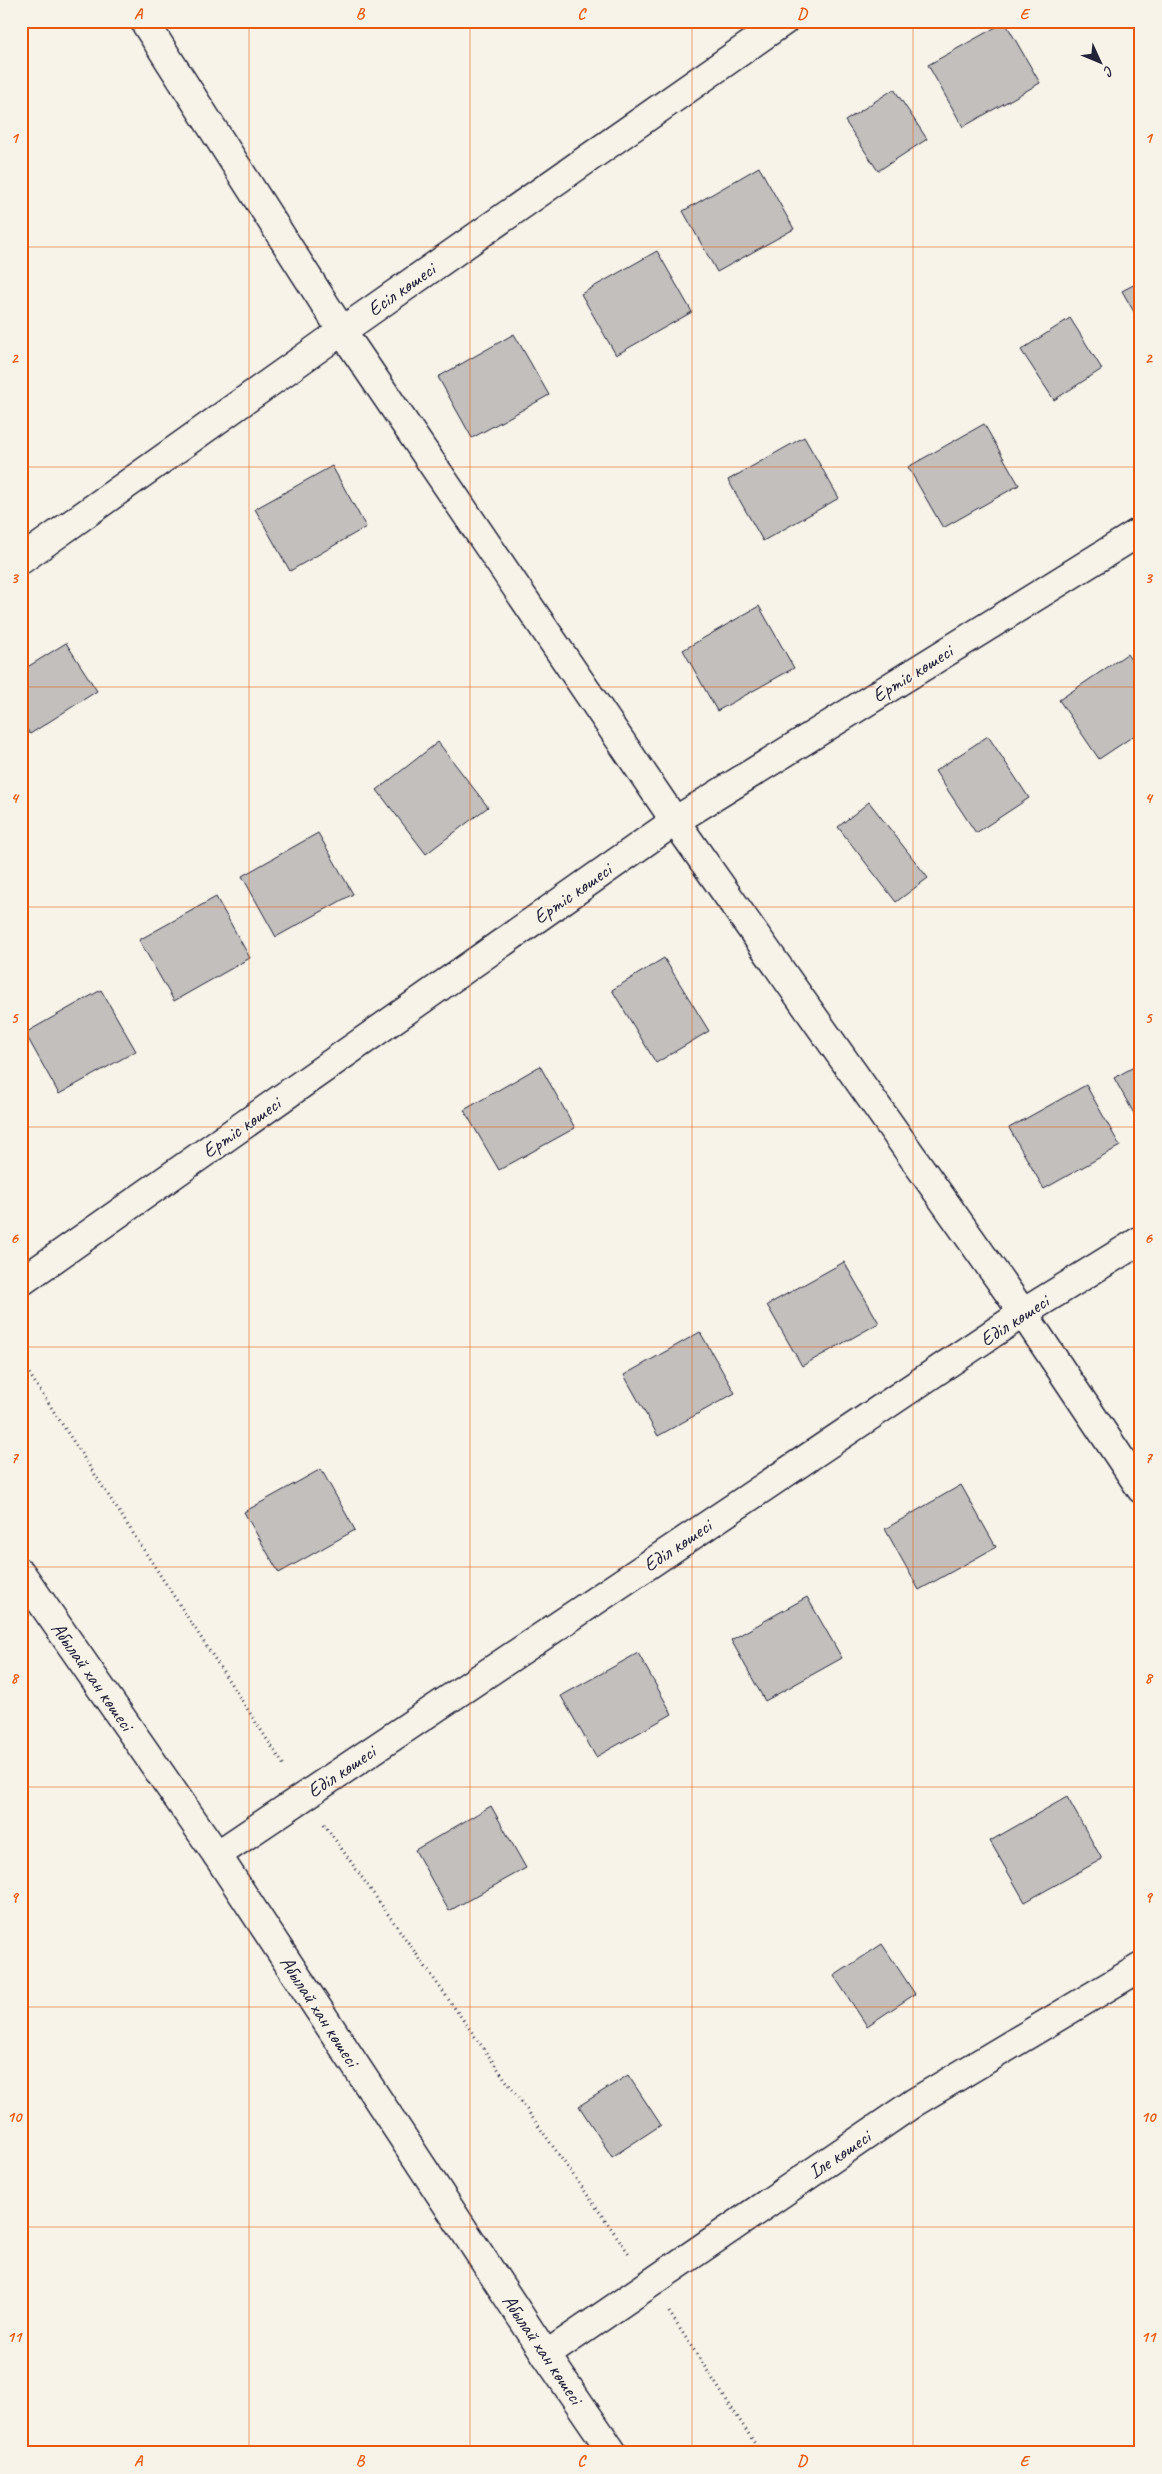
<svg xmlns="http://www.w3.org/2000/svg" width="1162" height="2474" font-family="Caveat,sans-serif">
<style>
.building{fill:#c2bfbd;stroke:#22223b}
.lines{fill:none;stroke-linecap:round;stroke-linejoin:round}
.minor-casing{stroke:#22223b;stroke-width:31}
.tertiary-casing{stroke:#22223b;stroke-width:31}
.path{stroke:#22223b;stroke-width:3;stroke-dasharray:1 4;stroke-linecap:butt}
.minor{stroke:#f7f3e8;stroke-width:28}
.tertiary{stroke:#f7f3e8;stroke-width:28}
.grid{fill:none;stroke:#e8590c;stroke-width:1;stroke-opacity:0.55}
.labels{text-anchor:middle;stroke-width:4;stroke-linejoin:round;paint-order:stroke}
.street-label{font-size:20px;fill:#22223b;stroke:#f7f3e8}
.neatline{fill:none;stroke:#e8590c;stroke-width:2}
.grid-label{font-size:16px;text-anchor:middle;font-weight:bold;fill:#e8590c}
</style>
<rect width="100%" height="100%" fill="#f7f3e8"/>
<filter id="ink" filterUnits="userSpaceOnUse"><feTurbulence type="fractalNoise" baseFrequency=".02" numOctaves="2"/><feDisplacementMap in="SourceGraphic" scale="10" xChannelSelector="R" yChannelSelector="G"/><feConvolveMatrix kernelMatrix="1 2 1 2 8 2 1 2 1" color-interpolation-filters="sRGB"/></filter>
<g filter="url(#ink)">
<g class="building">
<polygon points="1005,22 1040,83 963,127 928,65"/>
<polygon points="894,89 927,139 878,171 845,121"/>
<polygon points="759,167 794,229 717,272 683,211"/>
<polygon points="657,251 692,312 616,355 581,294"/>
<polygon points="1141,281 1141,324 1122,291"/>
<polygon points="1070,318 1102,369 1054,400 1021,350"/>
<polygon points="514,334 549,395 472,438 438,377"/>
<polygon points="984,424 1019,485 943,528 908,467"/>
<polygon points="804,437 839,498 763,541 728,480"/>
<polygon points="332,466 366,527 290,571 255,509"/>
<polygon points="759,606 794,668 717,711 683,650"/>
<polygon points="66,643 97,691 30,734 21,720 21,671"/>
<polygon points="1127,654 1141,675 1141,731 1099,759 1059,700"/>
<polygon points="988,736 1029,798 976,833 935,771"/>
<polygon points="438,742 488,807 426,854 377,790"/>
<polygon points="869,802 928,878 896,902 838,827"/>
<polygon points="318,833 353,894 276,937 242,876"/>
<polygon points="216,897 250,958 174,1001 139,940"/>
<polygon points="664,958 709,1031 656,1063 612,990"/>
<polygon points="101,990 136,1051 59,1094 25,1033"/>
<polygon points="1141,1063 1141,1126 1114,1078"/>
<polygon points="540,1066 575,1128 499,1170 464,1110"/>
<polygon points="1086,1085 1120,1146 1044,1189 1009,1128"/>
<polygon points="844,1262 879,1323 802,1366 767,1305"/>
<polygon points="700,1332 735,1393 658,1436 624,1375"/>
<polygon points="321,1469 355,1530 279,1573 244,1512"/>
<polygon points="961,1485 996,1547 919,1590 885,1529"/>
<polygon points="807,1597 842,1658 765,1701 731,1640"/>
<polygon points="638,1653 672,1714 596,1757 561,1696"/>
<polygon points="1067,1797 1102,1859 1025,1902 990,1841"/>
<polygon points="491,1806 526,1868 449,1911 415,1850"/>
<polygon points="882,1944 915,1994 867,2026 834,1976"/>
<polygon points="628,2075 661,2125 612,2157 579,2106"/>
</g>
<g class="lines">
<g class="minor-casing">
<g id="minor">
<polyline points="144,21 342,331 675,821 1023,1313 1141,1489"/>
<polyline points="21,560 342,331 784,21"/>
<polyline points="21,1282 675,821 1141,531"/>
<polyline points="217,1855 1023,1313 1141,1240"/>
<polyline points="546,2355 915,2102 1141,1967"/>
</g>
</g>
<g class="tertiary-casing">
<polyline id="tertiary" points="21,1573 217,1855 546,2355 613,2453"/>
</g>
<g class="path">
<polyline points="21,1361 285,1767"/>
<polyline points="324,1824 630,2255"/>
<polyline points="669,2312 761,2453"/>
</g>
<use href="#minor" class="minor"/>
<use href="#tertiary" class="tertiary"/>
</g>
</g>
<path class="grid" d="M249,21V2453M470,21V2453M692,21V2453M913,21V2453M21,247H1141M21,467H1141M21,687H1141M21,907H1141M21,1127H1141M21,1347H1141M21,1567H1141M21,1787H1141M21,2007H1141M21,2227H1141"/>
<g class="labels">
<g class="street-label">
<text transform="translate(401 289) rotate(-35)" y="7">Есіл көшесі</text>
<text transform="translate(912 673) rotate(-32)" y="7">Ертіс көшесі</text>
<text transform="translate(572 893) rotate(-35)" y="7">Ертіс көшесі</text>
<text transform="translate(241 1127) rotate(-35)" y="7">Ертіс көшесі</text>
<text transform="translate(1014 1320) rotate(-33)" y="7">Еділ көшесі</text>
<text transform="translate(677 1545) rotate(-34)" y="7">Еділ көшесі</text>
<text transform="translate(93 1676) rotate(55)" y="7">Абылай хан көшесі</text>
<text transform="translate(341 1771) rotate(-34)" y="7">Еділ көшесі</text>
<text transform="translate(320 2011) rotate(57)" y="7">Абылай хан көшесі</text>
<text transform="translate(839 2154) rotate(-34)" y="7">Іле көшесі</text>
<text transform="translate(543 2349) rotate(56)" y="7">Абылай хан көшесі</text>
</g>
</g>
<rect width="1162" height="2474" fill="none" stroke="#f7f3e8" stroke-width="55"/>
<g transform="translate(1100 62) rotate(134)" stroke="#f7f3e8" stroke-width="4" paint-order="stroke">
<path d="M0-4L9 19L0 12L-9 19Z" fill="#22223b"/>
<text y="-8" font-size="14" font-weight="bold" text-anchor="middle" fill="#22223b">С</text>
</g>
<rect x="28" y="28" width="1106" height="2418" class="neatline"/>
<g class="grid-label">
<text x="138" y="19">A</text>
<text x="360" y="19">B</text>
<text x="581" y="19">C</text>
<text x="802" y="19">D</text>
<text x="1024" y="19">E</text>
<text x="14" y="143">1</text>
<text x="1148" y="143">1</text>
<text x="14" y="363">2</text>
<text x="1148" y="363">2</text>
<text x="14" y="583">3</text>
<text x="1148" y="583">3</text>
<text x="14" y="803">4</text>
<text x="1148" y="803">4</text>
<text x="14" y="1023">5</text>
<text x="1148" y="1023">5</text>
<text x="14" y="1243">6</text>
<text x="1148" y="1243">6</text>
<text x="14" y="1463">7</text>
<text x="1148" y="1463">7</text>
<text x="14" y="1683">8</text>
<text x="1148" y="1683">8</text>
<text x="14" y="1902">9</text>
<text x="1148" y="1902">9</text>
<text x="14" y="2122">10</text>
<text x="1148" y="2122">10</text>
<text x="14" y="2342">11</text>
<text x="1148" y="2342">11</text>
<text x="138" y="2466">A</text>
<text x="360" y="2466">B</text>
<text x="581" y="2466">C</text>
<text x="802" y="2466">D</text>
<text x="1024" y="2466">E</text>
</g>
</svg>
